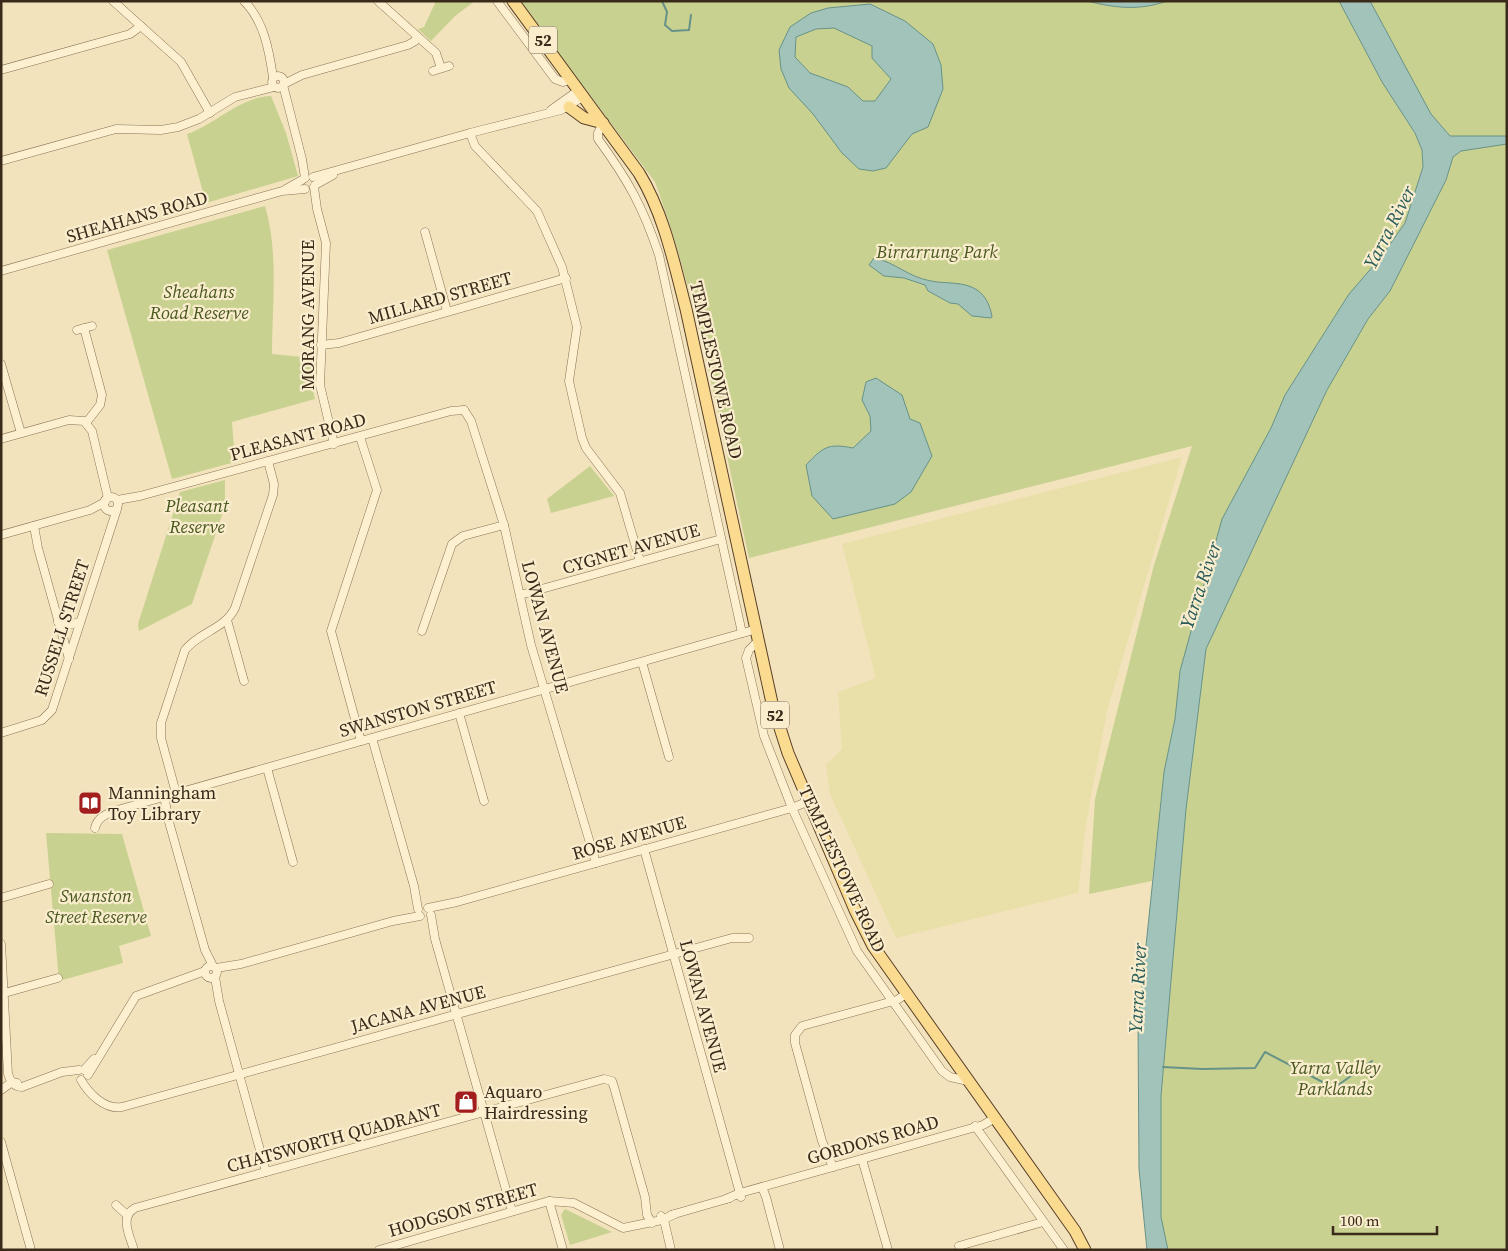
<svg xmlns="http://www.w3.org/2000/svg" width="1508" height="1251" font-family="'Source Serif 4',serif">
<style>
.farmland{fill:#e9dfa9}
.green{fill:#c9d190}
.water{fill:#a1c3ba;stroke:#679288;fill-rule:evenodd}
.lines{fill:none;stroke-linecap:round;stroke-linejoin:round}
.stream{stroke:#679288;stroke-width:2}
.minor-casing{stroke:#8c7354;stroke-width:9}
.primary-casing{stroke:#594029;stroke-width:13}
.minor{stroke:#fcf0d1;stroke-width:8}
.primary{stroke:#fbdb90;stroke-width:11}
.labels{text-anchor:middle;stroke-width:4.5;stroke-linejoin:round;paint-order:stroke}
.shield{fill:#f9edcd;stroke:#736450;stroke-width:1}
.shield-label{font-size:16px;font-weight:bold;fill:#3a2a1a}
.street-label{font-size:18px;fill:#3a2a1a;stroke:#f9edcd}
.park-label{font-size:18px;font-style:italic;fill:#49581f;stroke:#f9edcd}
.poi-label{font-size:18px;fill:#3a2a1a;stroke:#f9edcd;text-anchor:start}
.water-label{font-size:19px;font-style:italic;fill:#285b59;stroke:#f9edcd}
</style>
<rect width="100%" height="100%" fill="#f2e3bd"/>
<polygon class="farmland" points="1182,457 1107,711 1086,824 1078,893 896,938 830,794 826,765 842,749 838,692 876,678 842,544"/>
<g class="green">
<polygon points="436,1 475,1 455,16 431,41 418,29 424,27"/>
<path d="M519,1H1087C1115,7 1139,11 1167,1H1339L1382,82L1415,133L1422,150L1423,167L1405,223L1381,257L1349,295L1285,395L1271,428L1180,671L1175,719L1164,772L1152,881L1089,894L1095,799L1154,565L1192,446L749,558C721,433 699,303 655,182Z"/>
<polygon points="1370,1 1507,1 1507,1250 1168,1250 1161,1217 1161,1096 1186,809 1206,649 1327,390 1368,319 1390,291 1446,180 1408,73"/>
<path d="M271,96L286,133L298,176L206,203L187,134C216,124 239,97 271,96Z"/>
<path d="M265,206C279,253 272,305 272,354L313,358L312,387L315,399L232,422L235,462L172,479L107,250Z"/>
<polygon points="590,466 614,496 551,513 547,499"/>
<polygon points="225,480 225,506 192,604 139,631 138,624 180,492"/>
<polygon points="46,833 122,834 151,936 119,946 123,963 59,981"/>
<polygon points="565,1209 612,1232 570,1245 561,1215"/>
</g>
<g class="water">
<path d="M1087,1H1167C1139,11 1115,8 1087,1Z"/>
<polygon points="1339,1 1370,1 1431,114 1450,136 1507,136 1507,144 1461,151 1453,157 1446,180 1390,291 1368,319 1327,390 1206,649 1186,809 1161,1096 1161,1217 1168,1250 1147,1250 1139,1169 1138,1023 1164,772 1175,719 1180,671 1222,519 1271,428 1285,395 1349,294 1381,257 1405,223 1423,167 1422,150 1415,133 1382,82"/>
<path d="M870,4L905,21L933,44L941,65L943,89L928,127L912,134L886,168L873,171L859,169L842,153L813,114L789,88L781,69L779,50L790,27L811,13L828,8ZM834,28L872,46V58L891,79L875,101H863L848,87L810,73L795,57L796,37L816,29Z"/>
<path d="M874,258C895,262 908,277 931,281C945,284 964,281 977,290C986,296 990,306 992,316L991,318L972,316L958,304L950,303L928,291L925,285L904,278L884,276L869,265Z"/>
<path d="M876,378L902,395L910,419L920,423L932,456L911,492L895,504L833,519L812,496L806,465C823,447 828,443 853,448L871,431L870,416L862,400L866,382Z"/>
</g>
<g class="lines">
<g class="stream">
<polyline points="662,1 667,12 665,25 672,31 689,30 691,15"/>
<polyline points="1163,1067 1202,1069 1255,1068 1265,1052 1334,1088 1372,1061"/>
</g>
<g class="minor-casing">
<g id="minor">
<polyline points="113,1 181,62 210,113"/>
<path d="M244,1C264,21 269,50 273,77"/>
<polyline points="378,1 436,53 441,68"/>
<polyline points="497,1 555,79 563,82 571,79"/>
<polyline points="1,70 130,34 141,26"/>
<polyline points="433,71 449,66"/>
<circle cx="278" cy="82" r="6"/>
<polyline points="284,84 302,75 408,45 415,41 417,36"/>
<polyline points="283,85 302,159 305,178"/>
<polyline points="551,110 579,90"/>
<path d="M603,123L598,133V139C628,180 643,207 659,255L742,633"/>
<polyline points="470,133 475,146 537,211 562,267 577,327 569,381 582,438 586,448 620,493 640,561"/>
<polyline points="1,161 116,129 161,130 178,127 199,119 235,97 274,87"/>
<polyline points="313,177 470,133 561,110 584,96"/>
<polyline points="315,185 333,175"/>
<polyline points="314,187 317,209 326,243 320,385 334,444"/>
<polyline points="286,189 302,180"/>
<polyline points="425,232 447,311"/>
<polyline points="1,271 282,191 305,189"/>
<polyline points="84,328 102,395 100,405 86,423"/>
<polyline points="77,330 92,326"/>
<polyline points="321,345 339,343 566,278"/>
<polyline points="1,364 21,433"/>
<polyline points="464,410 471,421 504,525 531,645 596,863"/>
<polyline points="360,437 377,490 331,631 361,741"/>
<polyline points="1,439 69,420 84,421 92,431 108,498"/>
<circle cx="111" cy="504" r="7"/>
<polyline points="117,500 140,496 451,411 464,410"/>
<polyline points="34,526 38,548 69,659"/>
<polyline points="1,535 90,510 105,502"/>
<polyline points="520,595 721,539"/>
<polyline points="227,620 244,681"/>
<polyline points="58,622 68,625 80,622"/>
<polyline points="422,631 452,544 463,536 504,525"/>
<polyline points="759,640 749,650 746,658 764,736 792,808 857,951 942,1071 950,1077 968,1081"/>
<polyline points="642,662 669,757"/>
<polyline points="459,713 484,801"/>
<polyline points="1,733 42,720 52,710 117,509"/>
<polyline points="372,738 414,886 418,909"/>
<polyline points="267,768 293,862"/>
<path d="M176,793L161,738V723L185,650C199,632 225,629 235,608L273,495L274,484L268,461"/>
<polyline points="164,796 169,822 205,950 213,966"/>
<path d="M95,828C98,815 110,813 121,809L757,629"/>
<polyline points="644,849 741,1197"/>
<polyline points="1,898 49,884"/>
<polyline points="428,908 457,902 792,808 809,801"/>
<polyline points="431,915 435,939 512,1211"/>
<path d="M1,944L8,1074C11,1082 14,1087 22,1087L62,1072L79,1070"/>
<circle cx="211" cy="972" r="6"/>
<polyline points="216,968 241,964 393,921 420,916"/>
<polyline points="215,977 219,1001 266,1172"/>
<polyline points="1,994 58,978"/>
<polyline points="84,1070 94,1059"/>
<polyline points="88,1075 136,996 205,971"/>
<path d="M81,1080C89,1094 105,1110 122,1107L732,938H749"/>
<polyline points="1,1090 12,1082 17,1083"/>
<polyline points="975,1126 1064,1250"/>
<polyline points="1,1142 31,1250"/>
<polyline points="862,1159 888,1250"/>
<polyline points="833,1167 822,1141 795,1043 795,1035 802,1026 897,1000 906,994"/>
<polyline points="762,1187 766,1197 780,1250"/>
<polyline points="726,1199 740,1193 983,1125 995,1118"/>
<polyline points="549,1201 563,1250"/>
<polyline points="116,1205 127,1215"/>
<polyline points="671,1215 730,1198"/>
<polyline points="661,1216 664,1220 671,1250"/>
<polyline points="959,1246 1043,1222"/>
<path d="M134,1250C130,1236 119,1217 135,1208L604,1079L612,1081L614,1087L645,1197L647,1215L652,1223"/>
<polyline points="379,1250 549,1201 574,1203 623,1228 662,1220 675,1214"/>
</g>
</g>
<g class="primary-casing">
<g id="primary">
<path d="M513,1L639,173C664,214 674,263 686,309L772,703L788,753L855,910L873,946L1075,1231L1085,1250"/>
<polyline points="569,107 584,118 603,123"/>
</g>
</g>
<use href="#minor" class="minor"/>
<use href="#primary" class="primary"/>
</g>
<defs>
<g id="library-square" transform="scale(1.25)"><rect x="-9" y="-9" width="18" height="18" rx="4" fill="#a21f1e" stroke="#f9edcd"/><path d="M-6-4Q-3-5.5-.7-3.5V5Q-3 3-6 4ZM6-4Q3-5.5 .7-3.5V5Q3 3 6 4Z" fill="#fff"/></g>
<g id="shop-square" transform="scale(1.25)"><rect x="-9" y="-9" width="18" height="18" rx="4" fill="#a21f1e" stroke="#f9edcd"/><path d="M-5-2.5h2.3a2.7 3.5 0 0 1 5.4 0H5L5.5 6h-11ZM-1.5-2.5h3a1.5 2.3 0 0 0-3 0Z" fill="#fff"/></g>
</defs>
<g fill-rule="evenodd">
<use href="#library-square" x="90" y="803"/>
<use href="#shop-square" x="466" y="1102"/>
</g>
<g class="labels">
<g class="shield">
<rect x="529" y="26.5" width="28" height="27" rx="4"/>
<rect x="761" y="701.5" width="28" height="27" rx="4"/>
</g>
<g class="shield-label">
<text x="543" y="46">52</text>
<text x="775" y="721">52</text>
</g>
<g class="street-label">
<text transform="translate(137 217) rotate(-16)" y="6">SHEAHANS ROAD</text>
<text transform="translate(440 298) rotate(-16)" y="6">MILLARD STREET</text>
<text transform="translate(308 315) rotate(-90)" y="6">MORANG AVENUE</text>
<text transform="translate(716 370) rotate(77)" y="6">TEMPLESTOWE ROAD</text>
<text transform="translate(298 437) rotate(-15)" y="6">PLEASANT ROAD</text>
<text transform="translate(631 549) rotate(-16)" y="6">CYGNET AVENUE</text>
<text transform="translate(545 627) rotate(75)" y="6">LOWAN AVENUE</text>
<text transform="translate(62 628) rotate(-72)" y="6">RUSSELL STREET</text>
<text transform="translate(418 709) rotate(-16)" y="6">SWANSTON STREET</text>
<text transform="translate(629 838) rotate(-16)" y="6">ROSE AVENUE</text>
<text transform="translate(842 869) rotate(65)" y="6">TEMPLESTOWE ROAD</text>
<text transform="translate(703 1006) rotate(75)" y="6">LOWAN AVENUE</text>
<text transform="translate(418 1009) rotate(-15)" y="6">JACANA AVENUE</text>
<text transform="translate(334 1138) rotate(-15)" y="6">CHATSWORTH QUADRANT</text>
<text transform="translate(873 1140) rotate(-16)" y="6">GORDONS ROAD</text>
<text transform="translate(463 1210) rotate(-16)" y="6">HODGSON STREET</text>
</g>
<g class="park-label">
<text x="937" y="258">Birrarrung Park</text>
<text x="199" y="298">Sheahans<tspan x="199" dy="21">Road Reserve</tspan></text>
<text x="197" y="512">Pleasant<tspan x="197" dy="21">Reserve</tspan></text>
<text x="96" y="902">Swanston<tspan x="96" dy="21">Street Reserve</tspan></text>
<text x="1335" y="1074">Yarra Valley<tspan x="1335" dy="21">Parklands</tspan></text>
</g>
<g class="poi-label">
<text x="108" y="799">Manningham<tspan x="108" dy="21">Toy Library</tspan></text>
<text x="484" y="1098">Aquaro<tspan x="484" dy="21">Hairdressing</tspan></text>
</g>
<g class="water-label">
<text transform="translate(1389 227) rotate(-63)" y="7">Yarra River</text>
<text transform="translate(1200 585) rotate(-71)" y="7">Yarra River</text>
<text transform="translate(1137 988) rotate(-87)" y="7">Yarra River</text>
</g>
</g>
<rect width="1508" height="1251" fill="none" stroke="#3a2a1a" stroke-width="5"/>
<path d="M1333 1226v8h104v-8" fill="none" stroke="#3a2a1a" stroke-width="2.5"/>
<text x="1340" y="1226" font-size="15" fill="#3a2a1a" stroke="#f9edcd" stroke-width="4" paint-order="stroke">100 m</text>
</svg>
